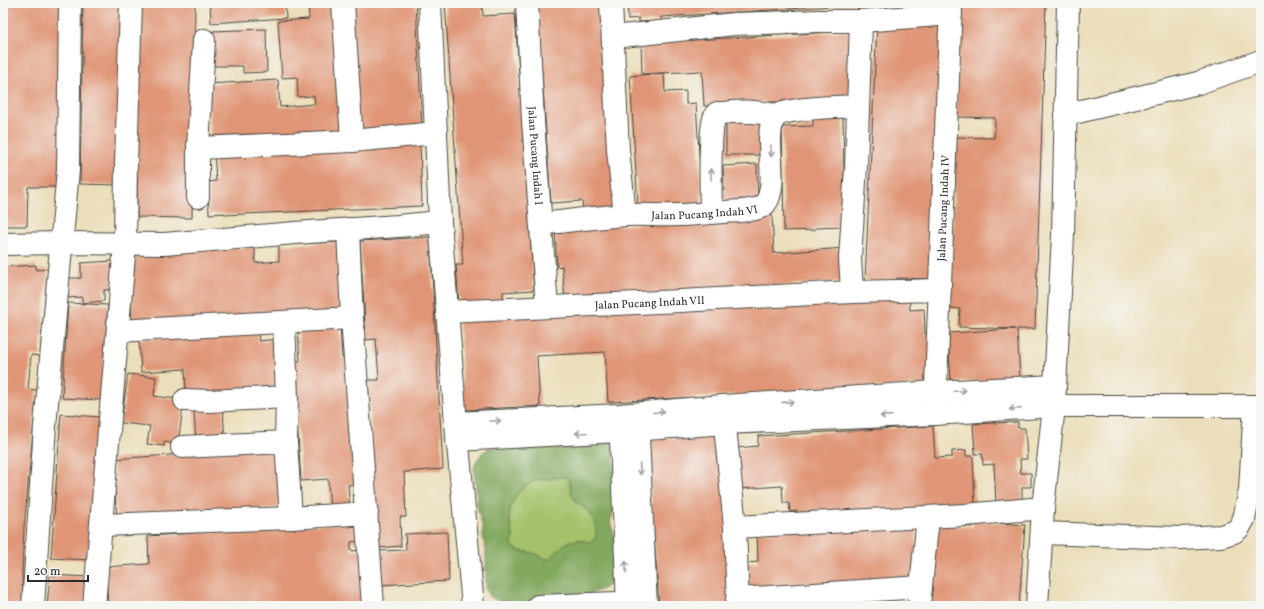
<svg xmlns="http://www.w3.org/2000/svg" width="1264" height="609" font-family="Vollkorn,serif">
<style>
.green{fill:#a4c26a;stroke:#68764a}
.forest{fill:#83a85e;stroke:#576a44;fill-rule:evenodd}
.building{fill:#e09576}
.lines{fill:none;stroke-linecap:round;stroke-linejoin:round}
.minor-casing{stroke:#484640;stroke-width:24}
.tertiary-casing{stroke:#484640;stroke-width:24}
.secondary-casing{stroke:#484640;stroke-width:24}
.minor{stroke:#fff;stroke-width:22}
.tertiary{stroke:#fff;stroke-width:22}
.secondary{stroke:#fff;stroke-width:22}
.oneway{stroke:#a0a0a0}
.labels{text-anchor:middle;stroke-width:4;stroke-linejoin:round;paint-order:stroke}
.street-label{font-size:11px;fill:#2b2b2b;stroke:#f6f6f2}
</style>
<rect width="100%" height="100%" fill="#f6f6f2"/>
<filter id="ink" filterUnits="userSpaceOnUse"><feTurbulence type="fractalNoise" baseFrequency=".025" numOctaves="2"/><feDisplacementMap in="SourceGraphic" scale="8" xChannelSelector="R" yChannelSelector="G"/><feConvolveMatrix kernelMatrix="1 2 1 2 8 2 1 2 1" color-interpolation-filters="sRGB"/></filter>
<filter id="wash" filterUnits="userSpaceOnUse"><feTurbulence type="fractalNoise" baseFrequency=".012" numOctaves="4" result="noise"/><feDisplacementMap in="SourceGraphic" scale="16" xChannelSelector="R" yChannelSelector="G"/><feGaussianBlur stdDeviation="0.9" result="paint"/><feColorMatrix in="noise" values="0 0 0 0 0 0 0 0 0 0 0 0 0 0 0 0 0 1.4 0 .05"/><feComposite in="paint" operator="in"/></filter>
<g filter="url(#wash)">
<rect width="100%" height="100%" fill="#ebdeba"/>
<path class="green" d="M559,477H564L568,479L580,505C590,509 605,534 592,541C587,544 582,539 577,540C573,542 566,543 563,546C558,549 555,556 550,559C544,560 542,556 536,554C529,551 518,553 513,546C511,543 513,539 513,534C512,530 510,526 510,522C508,511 513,497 522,489C534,477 545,481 559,477Z"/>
<path class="forest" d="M613,437L616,504L610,522L613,531L621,568L610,584L603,589L594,592L572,606H521L508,602L498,601L490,596L486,588V549L483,537V528L478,510L474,468L477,460L483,452L491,448ZM559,477H564L568,479L571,488V493L577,503L585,507L593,518L596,527V537L593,541L589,542L579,540L570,541L562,546L550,559C543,560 542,556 536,554C529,551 518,553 513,546C511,542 513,539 513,534C512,530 510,526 510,522C508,511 513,497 522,489C534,477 545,481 559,477Z"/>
<g id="blocks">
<g class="building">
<polygon points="3,3 62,3 60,187 28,187 27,226 3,226"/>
<polygon points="83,3 122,3 119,185 80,184"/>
<polygon points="139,3 195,3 192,218 137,217"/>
<polygon points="210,3 285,3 286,18 211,23"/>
<polygon points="308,3 336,3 344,133 211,143 207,84 278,80 280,107 315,104 314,96 298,97 297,77 282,78 278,21 309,19"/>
<polygon points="350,3 416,3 422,128 356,131"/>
<polygon points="445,3 482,3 483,16 515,14 534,290 503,292 503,302 459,305 456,265 463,265"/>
<polygon points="504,3 524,3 524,4 505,6"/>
<polygon points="537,3 603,3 617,209 583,212 582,201 551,203"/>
<polygon points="627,3 866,3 866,4 661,17 661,21 639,22 639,18 628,19"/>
<polygon points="960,3 1046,3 1035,329 1017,329 1020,378 951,383 948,333 1015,329 959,327 960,309 950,308 956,137 994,138 995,128 995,118 956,117"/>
<polygon points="877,23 944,25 932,279 897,278 897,282 865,281"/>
<polygon points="266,29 267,72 243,73 243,66 214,66 213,31"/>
<polygon points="851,31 855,97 704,106 702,71 642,74 641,43"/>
<polygon points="664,73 665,92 686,91 686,104 696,103 702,203 638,207 630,76"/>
<polygon points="813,117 843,117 845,227 815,228 815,230 784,231 782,127 813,126"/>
<polygon points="726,119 762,119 761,155 726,155"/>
<polygon points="420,142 422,206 245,214 225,215 225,213 209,214 208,182 216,181 214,152"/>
<polygon points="757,164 758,203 730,204 730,200 720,201 720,191 724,190 723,166"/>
<polygon points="772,215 774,253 845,248 847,281 565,300 562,266 557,267 555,230"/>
<polygon points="430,237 443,469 404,472 406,517 400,517 401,546 378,548 368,380 379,380 376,339 366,340 360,241"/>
<polygon points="338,242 341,311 132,322 128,253 255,247 255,263 279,261 279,245"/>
<polygon points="113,261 115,289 104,290 104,301 82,303 82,297 68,298 67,278 81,278 81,263"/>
<polygon points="36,265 36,270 48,269 40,356 31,355 28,389 37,390 24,528 22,573 23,606 3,606 3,267"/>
<polygon points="909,294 910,310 924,309 925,334 930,334 933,384 608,402 605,352 537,356 540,406 464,410 459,319"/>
<polygon points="68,303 108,305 101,400 62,398"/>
<polygon points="340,326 342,358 346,358 355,485 348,485 350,510 330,512 328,479 301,481 293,361 300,361 298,329"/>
<polygon points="258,332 259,341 279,339 282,391 186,397 185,369 141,372 139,339"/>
<polygon points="128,374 156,377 154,396 184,400 178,444 164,442 164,446 147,444 150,426 121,423"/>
<polygon points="223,408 225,442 196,443 194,410"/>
<polygon points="61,414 100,417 90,560 51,558"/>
<polygon points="1018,422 1018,428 1025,428 1027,459 1020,459 1021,473 1031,473 1031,487 1022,487 1022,505 996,506 994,464 983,465 982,454 975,454 973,424"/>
<polygon points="933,426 935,458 952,457 952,451 966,450 966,456 973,456 975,508 797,518 797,511 790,512 789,503 783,503 782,486 739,489 737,448 758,446 758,436"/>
<polygon points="721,434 731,606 659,606 647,440"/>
<polygon points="283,447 286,507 117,519 113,459"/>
<polygon points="973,521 1025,525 1019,606 930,606 936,524 973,527"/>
<polygon points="349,523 350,527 358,526 359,541 351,542 351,551 363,550 366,603 326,606 108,606 106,567 149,564 148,536"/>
<polygon points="917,523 916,581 748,590 747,563 758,562 757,532"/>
<polygon points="447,532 449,581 379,585 378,551 406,550 405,534"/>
<polygon points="50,575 89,577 87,606 47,606"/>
<polygon points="887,596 888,606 752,606"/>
</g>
</g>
</g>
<g filter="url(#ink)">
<use href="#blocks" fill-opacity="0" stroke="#484640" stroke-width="1"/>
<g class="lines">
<g class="minor-casing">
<g id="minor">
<polyline points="343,3 352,141"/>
<polyline points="430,3 440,222 456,423"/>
<path id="s1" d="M527,3L533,121L547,307"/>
<polyline points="611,3 618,150 625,215"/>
<polyline points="861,21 856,167 850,258 852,292 940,290"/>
<polyline points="613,37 734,24 819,21 861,21 951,14"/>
<polyline points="1065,115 1198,83 1261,61"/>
<polyline points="198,148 352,141 436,133"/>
<polyline points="198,197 198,148 204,40"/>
<path d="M711,213C711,200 708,117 717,113C719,113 721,113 723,113C742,110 759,112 778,115"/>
<path id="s2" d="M541,224C569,221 597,217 626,215C643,214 660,216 678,215C693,215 708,213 723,212C733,211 758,212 765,204C780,185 763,141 774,117C788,107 839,107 858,106"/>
<polyline points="348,229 352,318 373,606"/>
<polyline points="3,244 62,243 164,244 295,233 398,226 440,222"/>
<path id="s3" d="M447,312L680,301L852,292"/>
<polyline points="284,322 287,397 286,442 291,518"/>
<polyline points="118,331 352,318"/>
<polyline points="185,400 209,401 287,397"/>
<polyline points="723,406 735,527 738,606"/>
<polyline points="1054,406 1261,406"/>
<path id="s4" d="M935,411L951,3"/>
<polyline points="182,447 286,442"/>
<polyline points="102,525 291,518 367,513"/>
<polyline points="735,527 965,515 1043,508"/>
<polyline points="1042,533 1181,538 1221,536 1234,532 1239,528 1244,519 1250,490 1255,406"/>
<polyline points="737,599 921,587"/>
<polyline points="33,606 45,426 68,170 70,3"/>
<polyline points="94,606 125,244 126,165 131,3"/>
<polyline points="919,606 928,517"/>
</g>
</g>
<g class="tertiary-casing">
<polyline id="tertiary" points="1037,606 1043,508 1054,406"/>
</g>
<g class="secondary-casing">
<g id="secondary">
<polyline points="637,415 646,606"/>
<polyline points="620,417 628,606"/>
<polyline points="457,440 620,431 725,423 935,414 1054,406 1063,235 1068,3"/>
<polyline points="473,606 456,423 620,415 723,406 936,392 1055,386"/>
<polyline points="538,606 643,602"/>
</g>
</g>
<use href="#minor" class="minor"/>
<use href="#tertiary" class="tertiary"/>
<use href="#secondary" class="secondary"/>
</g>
<defs><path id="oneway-shaft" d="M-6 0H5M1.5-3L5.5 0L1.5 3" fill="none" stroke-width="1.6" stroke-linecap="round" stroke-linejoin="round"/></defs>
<g class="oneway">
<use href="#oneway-shaft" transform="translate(771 151) rotate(88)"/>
<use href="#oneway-shaft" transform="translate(711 174) rotate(-91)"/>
<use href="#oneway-shaft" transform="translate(960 391) rotate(-3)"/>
<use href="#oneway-shaft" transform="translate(788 402) rotate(-4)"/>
<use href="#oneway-shaft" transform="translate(1015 409) rotate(176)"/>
<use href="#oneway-shaft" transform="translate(659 412) rotate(-5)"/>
<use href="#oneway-shaft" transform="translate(886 416) rotate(178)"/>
<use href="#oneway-shaft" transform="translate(495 421) rotate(-3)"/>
<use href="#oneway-shaft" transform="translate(581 433) rotate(177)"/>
<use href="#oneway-shaft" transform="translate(640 469) rotate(87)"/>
<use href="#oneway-shaft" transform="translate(626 567) rotate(-93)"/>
</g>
</g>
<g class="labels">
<g class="street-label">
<text dy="4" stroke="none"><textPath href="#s1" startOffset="153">Jalan Pucang Indah I</textPath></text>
<text dy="4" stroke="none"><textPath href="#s4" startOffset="203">Jalan Pucang Indah IV</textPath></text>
<text dy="4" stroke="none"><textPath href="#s2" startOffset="164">Jalan Pucang Indah VI</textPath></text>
<text dy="4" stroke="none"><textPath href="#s3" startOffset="203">Jalan Pucang Indah VII</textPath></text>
</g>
</g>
<rect width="1264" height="609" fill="none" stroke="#f6f6f2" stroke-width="16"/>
<path d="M28 575v6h60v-6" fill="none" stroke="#2b2b2b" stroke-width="2"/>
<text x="34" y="575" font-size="12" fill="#2b2b2b" stroke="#f6f6f2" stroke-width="3" paint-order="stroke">20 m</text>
</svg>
